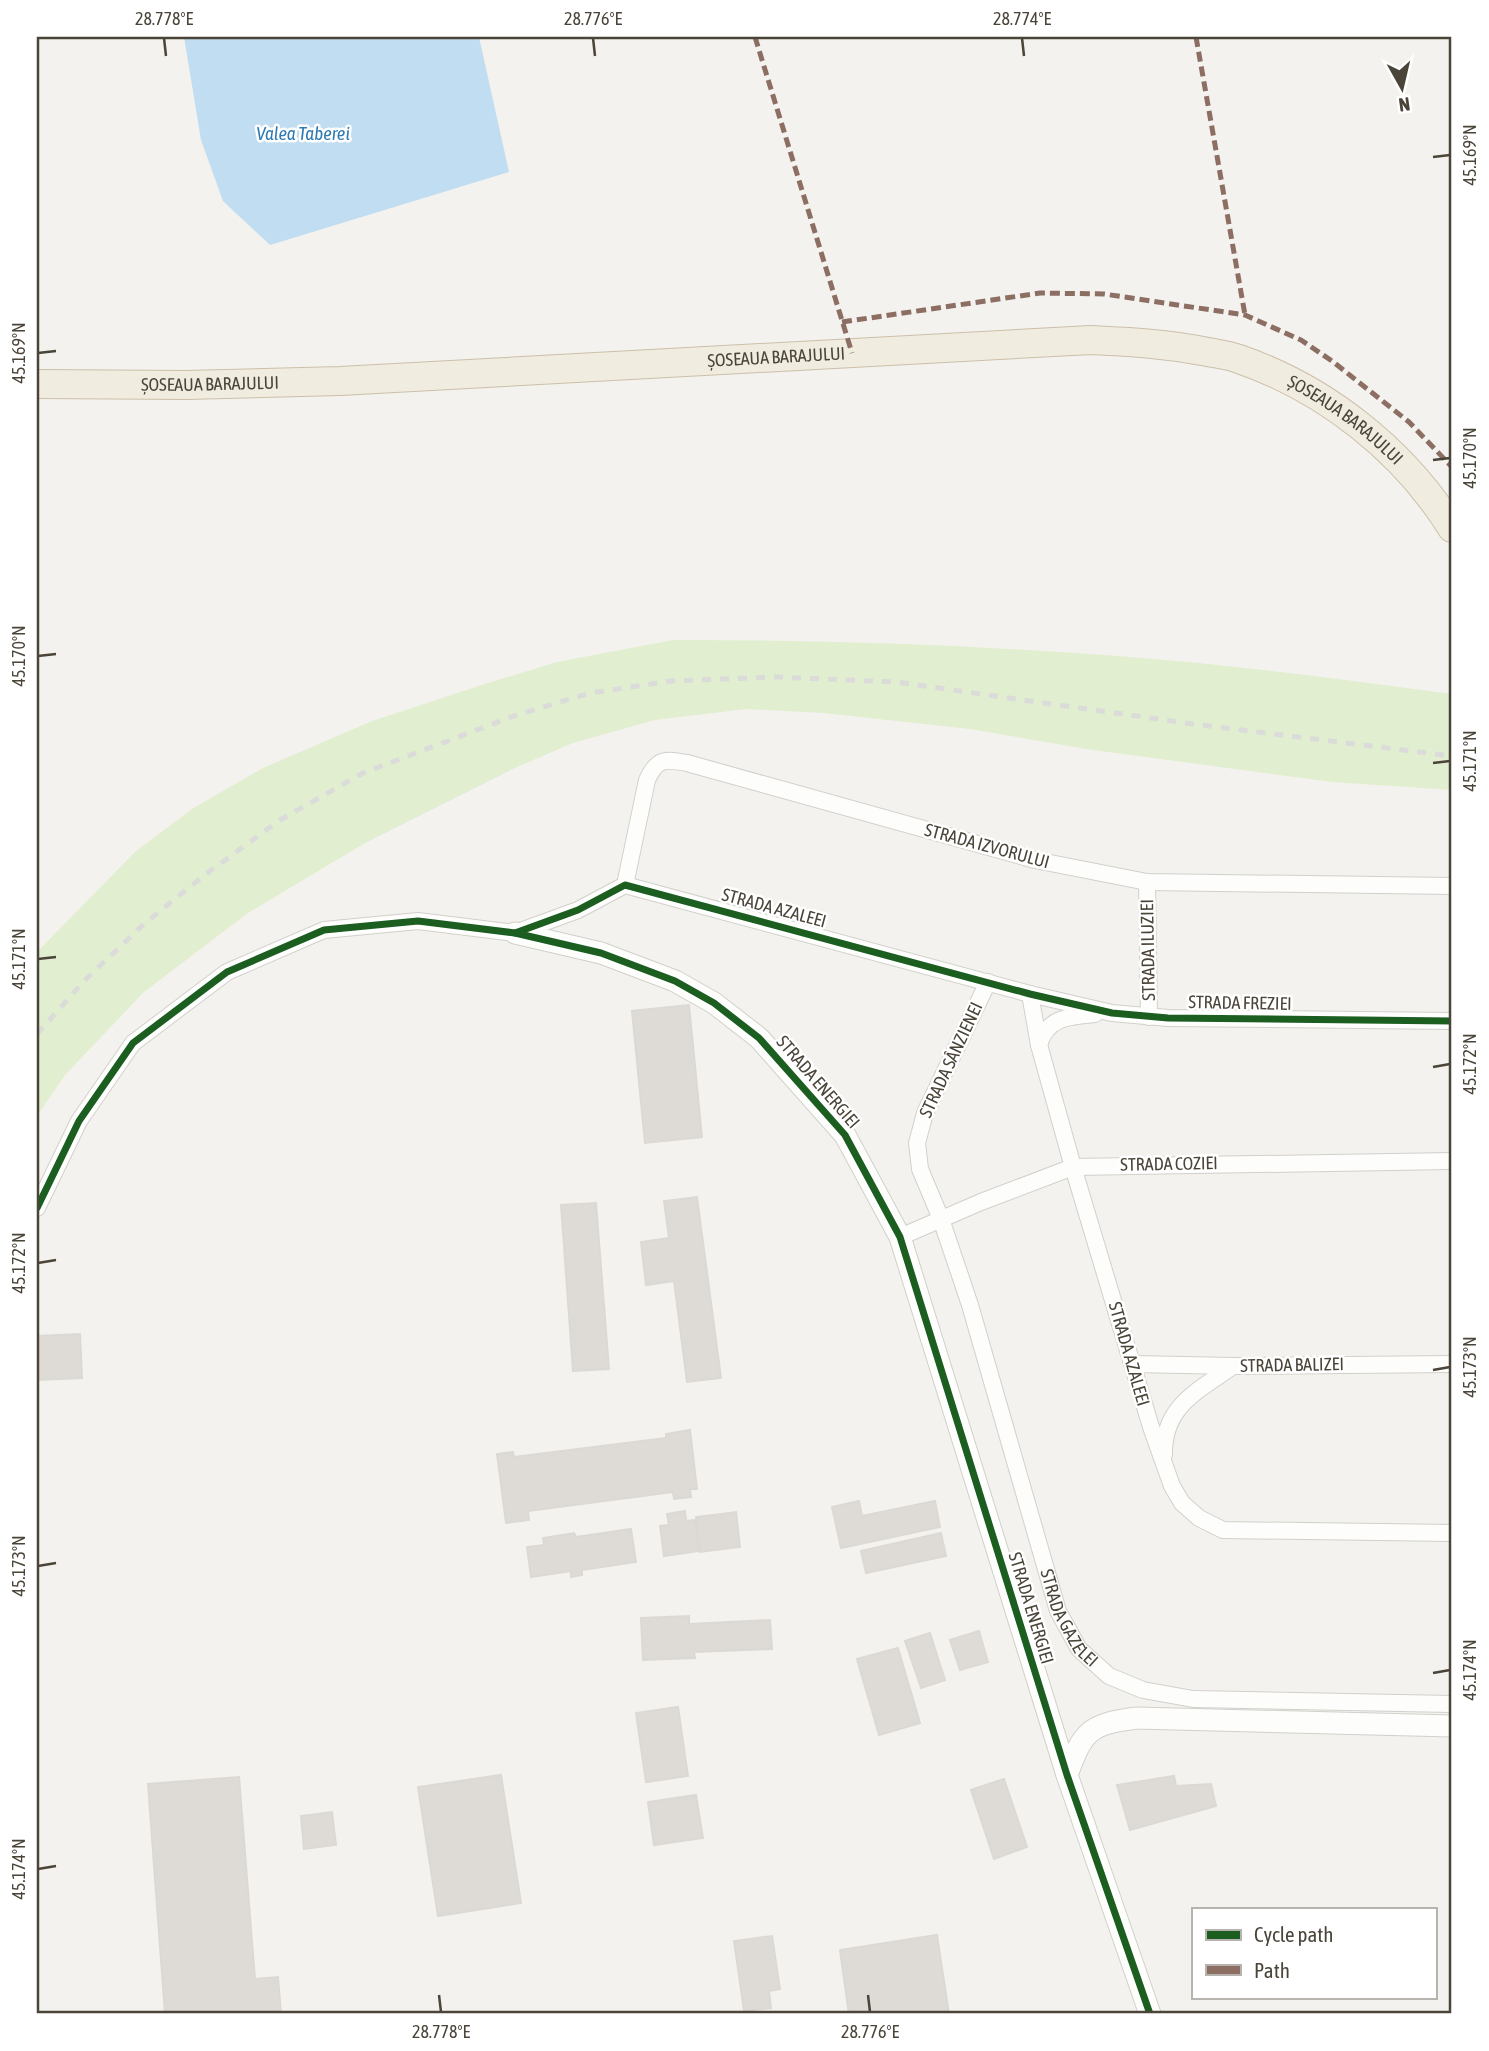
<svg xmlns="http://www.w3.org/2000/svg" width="1489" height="2051" font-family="'Asap Condensed',sans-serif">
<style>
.green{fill:#e1eecf}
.water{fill:#c0ddf1}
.building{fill:#dedbd6;stroke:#dcd9d4;stroke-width:2}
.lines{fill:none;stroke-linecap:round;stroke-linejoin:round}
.minor-casing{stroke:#d2d0cb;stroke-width:18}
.tertiary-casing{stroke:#d2d0cb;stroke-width:23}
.trunk-casing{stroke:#ccbfa9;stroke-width:30}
.minor{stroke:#fdfdfc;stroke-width:16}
.tertiary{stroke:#fdfdfc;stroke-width:21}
.trunk{stroke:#f0ece0;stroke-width:28}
.rail{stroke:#dbdbda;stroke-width:5;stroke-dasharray:9 9;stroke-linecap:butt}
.quiet{stroke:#8d6e63;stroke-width:5;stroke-dasharray:10 5;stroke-linecap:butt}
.cycleway-casing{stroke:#fff;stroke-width:11}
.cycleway{stroke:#1b5e20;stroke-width:7}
.ticks{fill:none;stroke:#4b4439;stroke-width:2.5}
.labels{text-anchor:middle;stroke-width:5;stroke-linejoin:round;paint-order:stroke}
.street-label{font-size:18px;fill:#4b4439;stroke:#fff}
.water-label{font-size:19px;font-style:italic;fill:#2e7ab2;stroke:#fff}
.neatline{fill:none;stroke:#4b4439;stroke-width:2.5}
.ticks-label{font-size:18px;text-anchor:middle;fill:#4b4439}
</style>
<rect width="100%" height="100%" fill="#f4f2ee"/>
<path class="green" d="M673,640C825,640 977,645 1130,657C1237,665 1345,680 1452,694V790L1332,782L1086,749L970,729L823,713L746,709L655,720L573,743L517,767L365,843L248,913L144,992L65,1075L37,1116V952L136,851L195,807L263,768L372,721L488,683L557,662Z"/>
<polygon class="water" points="184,37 479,37 509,172 270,245 223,201 201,140"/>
<g class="building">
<polygon points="689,1005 702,1137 645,1143 632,1011"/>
<polygon points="697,1197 721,1378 687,1382 674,1281 646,1285 641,1242 669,1238 664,1201"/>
<polygon points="596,1203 609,1369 573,1371 561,1205"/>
<polygon points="80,1334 82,1378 37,1380 37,1336"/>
<polygon points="690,1430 697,1489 690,1489 691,1497 674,1499 673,1492 528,1511 529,1520 506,1523 497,1454 513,1452 514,1457 666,1438 666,1434"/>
<polygon points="859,1501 862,1516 935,1501 940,1527 841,1548 832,1507"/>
<polygon points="685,1511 686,1521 695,1520 699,1551 664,1556 660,1526 669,1525 667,1514"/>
<polygon points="736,1512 740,1547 700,1552 696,1517"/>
<polygon points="631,1529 636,1562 582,1570 582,1575 571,1577 571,1571 531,1577 527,1547 544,1545 543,1538 574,1533 576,1537"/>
<polygon points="941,1533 946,1556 866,1573 861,1551"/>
<polygon points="689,1616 689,1624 770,1620 772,1649 694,1652 695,1658 643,1660 641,1618"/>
<polygon points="979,1631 988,1662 960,1670 950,1640"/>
<polygon points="930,1633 945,1680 921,1688 905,1641"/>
<polygon points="898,1648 920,1723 879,1735 857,1659"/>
<polygon points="678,1707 688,1776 646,1782 636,1713"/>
<polygon points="501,1775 521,1903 438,1916 418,1787"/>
<polygon points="1174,1776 1176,1786 1211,1784 1216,1806 1130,1830 1117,1785"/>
<polygon points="239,1777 255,1979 278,1977 281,2014 165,2014 148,1784"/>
<polygon points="1004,1779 1027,1847 994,1859 971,1790"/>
<polygon points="696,1795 703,1838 654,1845 648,1802"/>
<polygon points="332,1812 336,1845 304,1849 301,1816"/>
<polygon points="937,1935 949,2014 849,2014 840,1950"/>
<polygon points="772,1936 780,1989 769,1991 771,2008 744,2011 734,1941"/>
</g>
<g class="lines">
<g class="minor-casing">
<g id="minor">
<polyline points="1147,882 1149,1017"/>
<path d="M625,885L647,780C657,758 665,759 687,763L1035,860L1147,882L1452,886"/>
<path id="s1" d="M988,982L925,1113L917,1143L920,1169L941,1219L970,1305L1058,1611L1079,1649L1109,1676L1143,1690L1193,1699L1452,1704"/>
<polyline points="1030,994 1039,1045 1073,1167 1151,1427 1172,1486 1182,1503 1199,1518 1223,1530 1452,1533"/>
<path d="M1039,1045C1047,1017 1070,1016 1095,1014"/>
<polyline points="37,1208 79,1121 133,1043 227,972 324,930 418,921 515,933 578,910 625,885 1030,994 1112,1013 1168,1018 1452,1021"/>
<polyline points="900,1237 981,1202 1073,1167 1452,1161"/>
<polyline points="1132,1364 1233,1366 1452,1364"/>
<path d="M1164,1455C1163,1406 1198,1391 1233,1366"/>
</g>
</g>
<g class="tertiary-casing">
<g id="tertiary">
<polyline points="515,933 601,953 675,981 714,1003 759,1038 845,1135 900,1237 1067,1775 1150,2014"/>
<path d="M1067,1775C1083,1731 1089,1724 1137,1718L1452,1726"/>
</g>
</g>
<g class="trunk-casing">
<g id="trunk">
<path id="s2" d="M37,384L186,385L340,381L1091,340C1133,342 1167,344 1208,352C1218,354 1229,355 1239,359C1326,389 1404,451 1452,528"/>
</g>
</g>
<use href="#minor" class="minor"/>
<use href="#tertiary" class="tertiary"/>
<use href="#trunk" class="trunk"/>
<polyline class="rail" points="37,1034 84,981 144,924 206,874 280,820 363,773 514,716 590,693 671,681 775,677 896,682 1193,724 1452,756"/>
<g class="quiet">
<polyline points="755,37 852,353"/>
<polyline points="1196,37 1245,315"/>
<polyline points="842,322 1040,293 1104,294 1245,315 1301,340 1332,361 1409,422 1452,467"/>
</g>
<g class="cycleway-casing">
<g id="cycleway">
<polyline points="515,933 578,910 625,885 1030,994 1112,1013 1168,1018 1452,1021"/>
<polyline points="37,1208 79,1121 133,1043 227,972 324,930 418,921 515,933 601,953 675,981 714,1003 759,1038 845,1135 900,1237 1067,1775 1150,2014"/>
</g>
</g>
<use href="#cycleway" class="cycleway"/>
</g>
<path class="ticks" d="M164,38L166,56M593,38L595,56M1022,38L1024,56M1433,157L1450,155M38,353L56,351M1433,460L1450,458M38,656L56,654M1433,763L1450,761M38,959L56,957M1433,1067L1450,1064M38,1263L56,1260M1433,1370L1450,1367M38,1566L56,1563M1433,1673L1450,1670M38,1869L56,1866M439,1995L441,2012M868,1995L870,2012"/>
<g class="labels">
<g class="street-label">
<text dy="6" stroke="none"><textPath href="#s2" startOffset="740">ȘOSEAUA BARAJULUI</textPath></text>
<text dy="6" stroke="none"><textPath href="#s2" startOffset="173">ȘOSEAUA BARAJULUI</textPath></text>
<text dy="6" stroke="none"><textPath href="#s2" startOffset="1328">ȘOSEAUA BARAJULUI</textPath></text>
<text transform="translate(987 846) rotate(15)" y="6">STRADA IZVORULUI</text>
<text transform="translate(774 908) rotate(15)" y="6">STRADA AZALEEI</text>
<text transform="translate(1148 950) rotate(-91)" y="6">STRADA ILUZIEI</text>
<text transform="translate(1240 1003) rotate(1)" y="6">STRADA FREZIEI</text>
<text transform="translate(951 1060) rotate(-65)" y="6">STRADA SÂNZIENEI</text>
<text transform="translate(818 1082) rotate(49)" y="6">STRADA ENERGIEI</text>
<text transform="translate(1169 1164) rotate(-1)" y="6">STRADA COZIEI</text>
<text transform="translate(1129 1354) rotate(74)" y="6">STRADA AZALEEI</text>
<text transform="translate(1292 1365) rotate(-1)" y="6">STRADA BALIZEI</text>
<text transform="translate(1031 1608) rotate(73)" y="6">STRADA ENERGIEI</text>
<text dy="6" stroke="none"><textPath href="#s1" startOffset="677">STRADA GAZELEI</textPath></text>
</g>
<g class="water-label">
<text x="303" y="140">Valea Taberei</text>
</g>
</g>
<rect width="1489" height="2051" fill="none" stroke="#ffffff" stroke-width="77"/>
<rect x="1192" y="1908" width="245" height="91" fill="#ffffff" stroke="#b7b4b0" stroke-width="2"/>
<rect x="1206" y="1930" width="35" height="10" fill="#1b5e20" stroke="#b7b4b0" stroke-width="2"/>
<text x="1254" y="1942" font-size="21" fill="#4b4439">Cycle path</text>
<rect x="1206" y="1965" width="35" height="10" fill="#8d6e63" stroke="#b7b4b0" stroke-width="2"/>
<text x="1254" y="1978" font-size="21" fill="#4b4439">Path</text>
<g transform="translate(1402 88) rotate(172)" stroke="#ffffff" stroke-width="5" paint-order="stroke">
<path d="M0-5L12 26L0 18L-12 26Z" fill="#4b4439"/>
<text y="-10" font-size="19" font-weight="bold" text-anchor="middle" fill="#4b4439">N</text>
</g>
<rect x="38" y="38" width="1412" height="1974" class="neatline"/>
<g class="ticks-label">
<text x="164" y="25">28.778°E</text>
<text x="593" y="25">28.776°E</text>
<text x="1022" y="25">28.774°E</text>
<text transform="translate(1470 155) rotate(-90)" y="6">45.169°N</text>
<text transform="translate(19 353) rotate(-90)" y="6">45.169°N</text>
<text transform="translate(1470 458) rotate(-90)" y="6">45.170°N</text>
<text transform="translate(19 656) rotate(-90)" y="6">45.170°N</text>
<text transform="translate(1470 761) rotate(-90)" y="6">45.171°N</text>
<text transform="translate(19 959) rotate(-90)" y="6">45.171°N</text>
<text transform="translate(1470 1064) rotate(-90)" y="6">45.172°N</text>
<text transform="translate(19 1263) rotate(-90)" y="6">45.172°N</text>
<text transform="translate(1470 1367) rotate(-90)" y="6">45.173°N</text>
<text transform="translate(19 1566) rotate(-90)" y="6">45.173°N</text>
<text transform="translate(1470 1670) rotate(-90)" y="6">45.174°N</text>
<text transform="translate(19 1869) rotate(-90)" y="6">45.174°N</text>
<text x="441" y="2038">28.778°E</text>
<text x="870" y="2038">28.776°E</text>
</g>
</svg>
